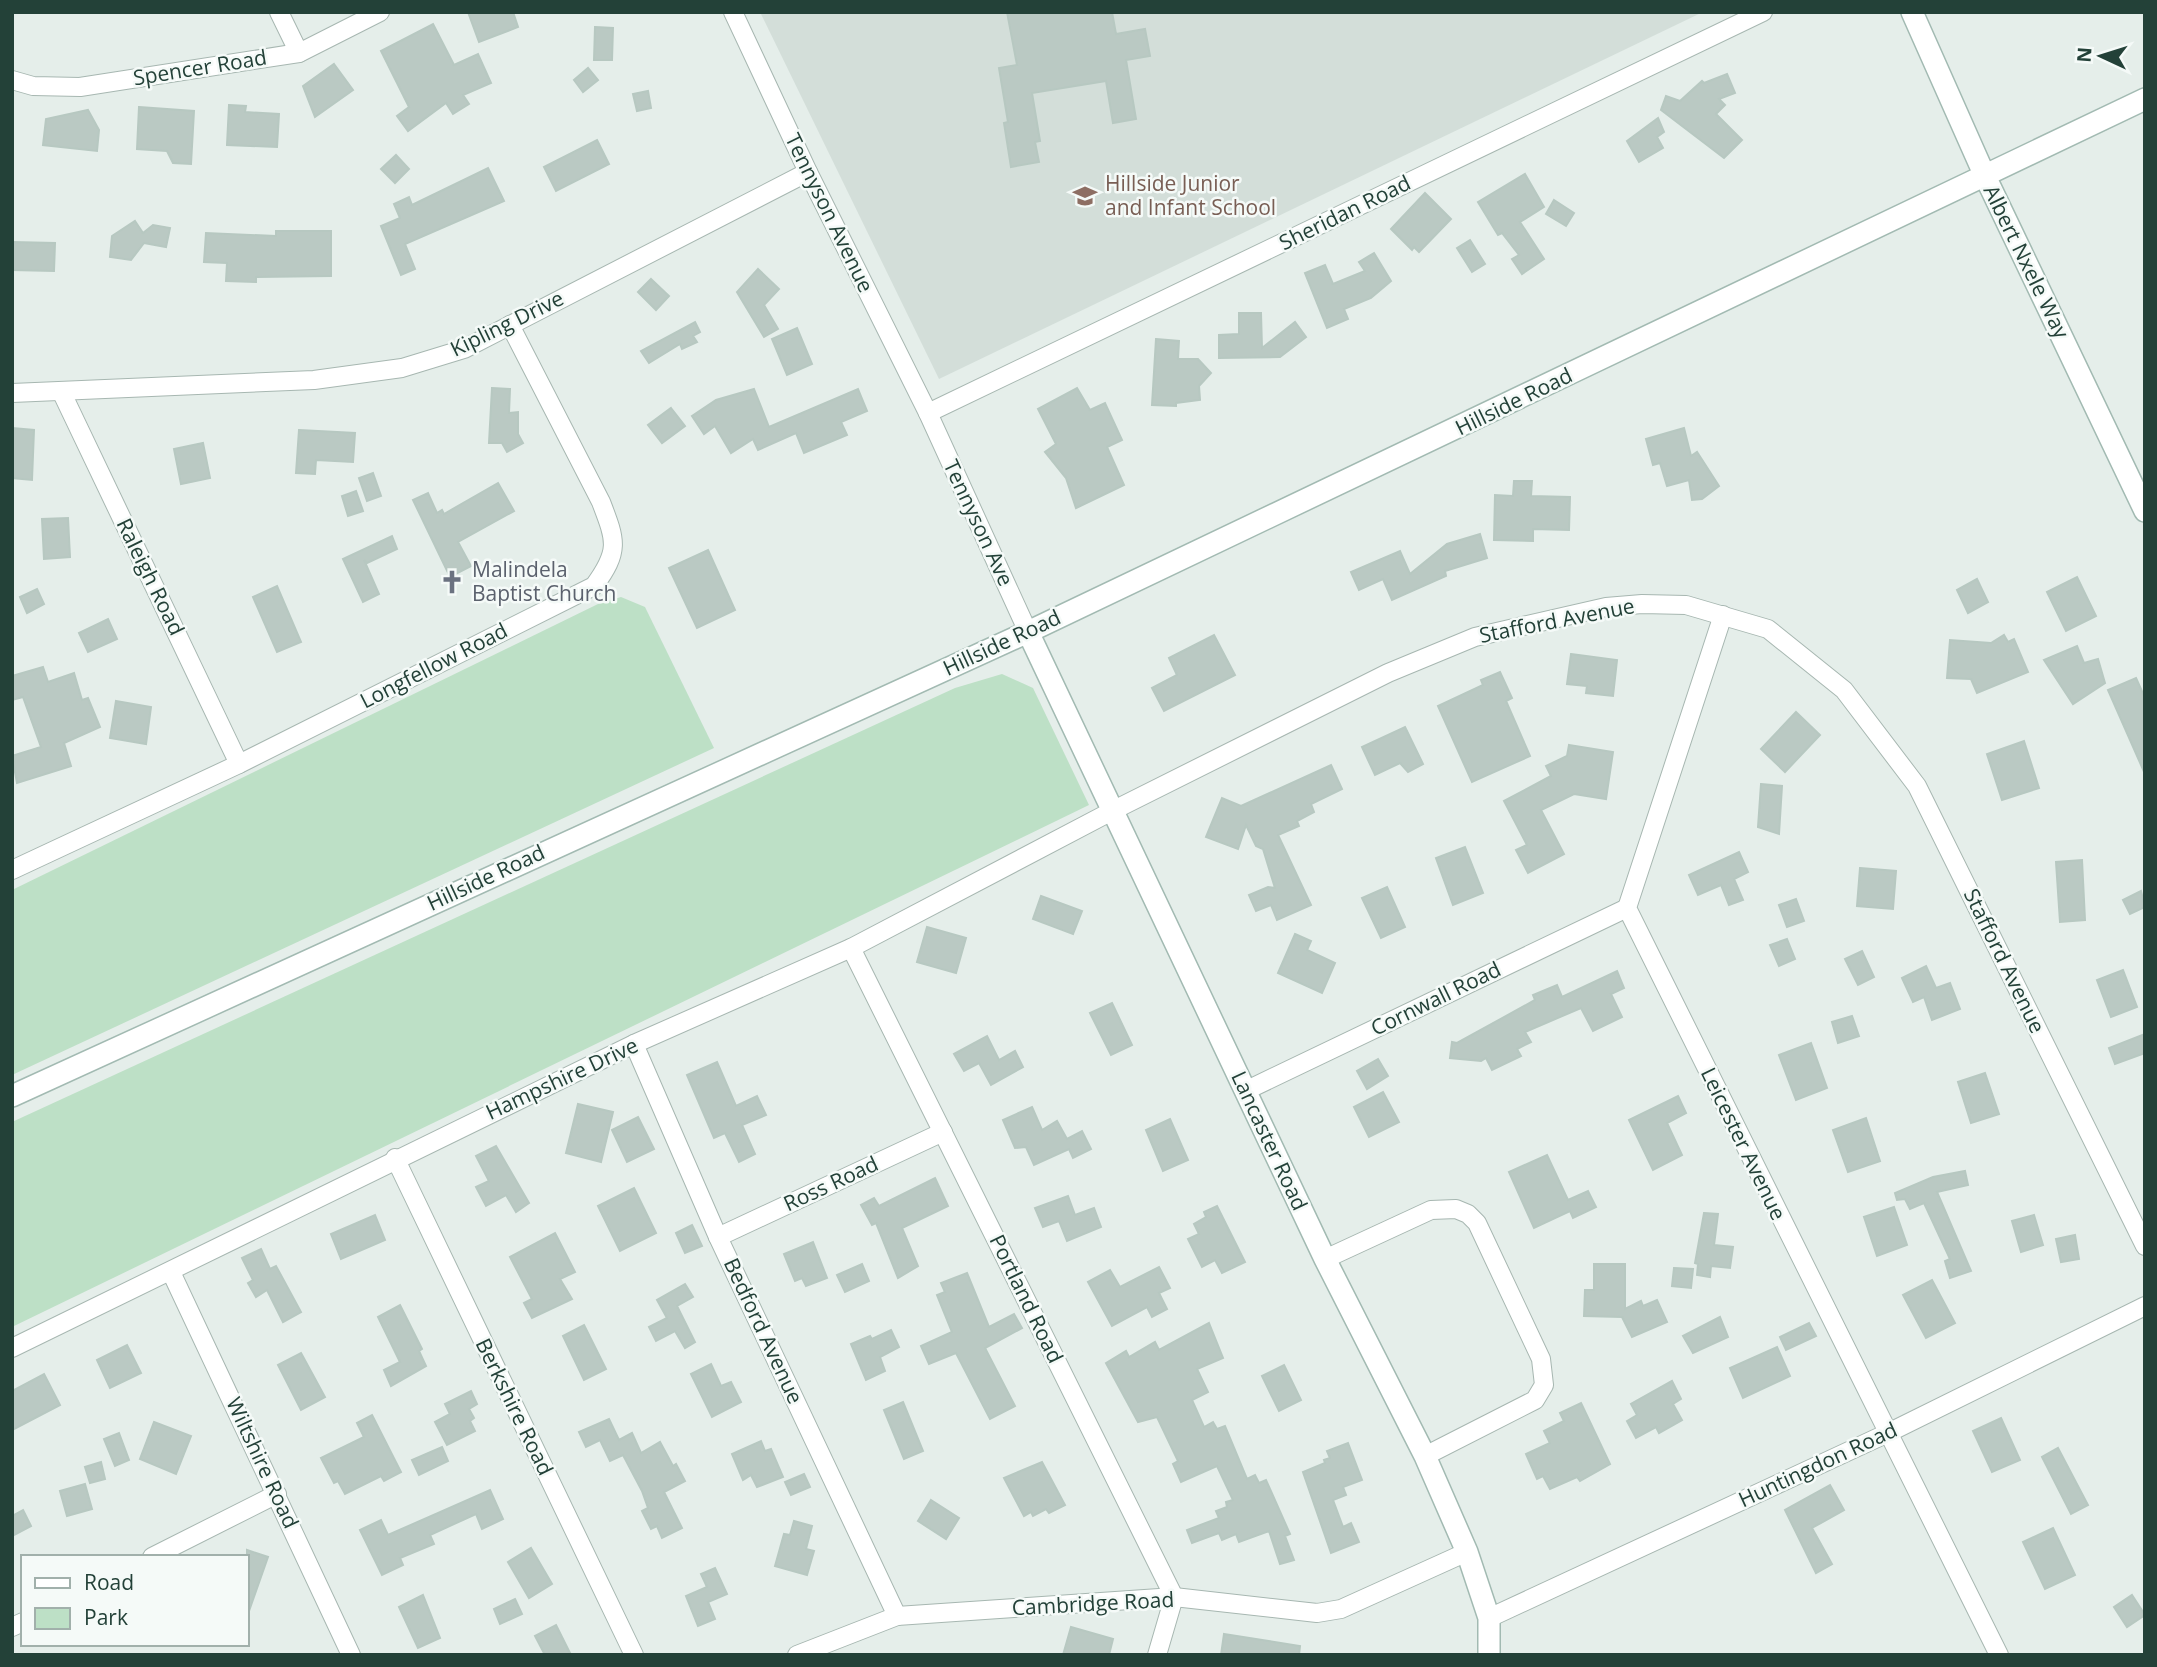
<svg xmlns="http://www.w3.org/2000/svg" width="2157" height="1667" font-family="'Open Sans',sans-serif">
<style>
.built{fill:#d3ded9}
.green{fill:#bde0c6}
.building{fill:#bac9c3;stroke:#b7c8c1;stroke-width:2}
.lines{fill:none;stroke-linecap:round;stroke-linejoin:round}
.street-casing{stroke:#a7b7b1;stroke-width:20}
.secondary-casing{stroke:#a2bab2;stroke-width:24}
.street{stroke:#fff;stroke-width:18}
.secondary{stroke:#fff;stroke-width:21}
.labels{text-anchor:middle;stroke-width:5;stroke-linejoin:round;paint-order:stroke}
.street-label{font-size:21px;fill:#234138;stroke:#f5faf8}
.education-label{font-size:21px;fill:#785e54;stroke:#f5faf8;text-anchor:start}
.worship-label{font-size:21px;fill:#5b616d;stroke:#f5faf8;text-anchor:start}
</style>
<rect width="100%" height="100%" fill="#e5eeea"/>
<polygon class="built" points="760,12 1703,12 939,379"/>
<g class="green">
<polygon points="621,597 645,607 714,748 12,1075 12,890 598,604"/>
<polygon points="1002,674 1033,688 1089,805 12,1327 12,1122 955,688"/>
</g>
<g class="building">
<polygon points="468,12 513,12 518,27 479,42"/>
<polygon points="1007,12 1112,12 1116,34 1145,29 1150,56 1126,60 1136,119 1113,123 1106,81 1032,93 1040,141 1035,142 1039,162 1011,167 1004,123 1008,122 999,68 1017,65"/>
<polygon points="433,24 454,65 478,54 491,83 463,95 469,104 453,114 446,103 408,131 397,116 409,107 381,51"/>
<polygon points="595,27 613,28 612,60 594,60"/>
<polygon points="334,64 353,90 315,117 303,86"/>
<polygon points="588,68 598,80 583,92 574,80"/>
<polygon points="1727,74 1735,93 1719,99 1725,105 1716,114 1742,140 1724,158 1661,110 1666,96 1680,101 1702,81 1704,83"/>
<polygon points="648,91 651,108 637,111 633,94"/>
<polygon points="229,105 246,106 245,112 279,114 277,147 227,145"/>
<polygon points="139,107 194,111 191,164 173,163 167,151 137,149"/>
<polygon points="88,110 99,130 97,151 43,145 46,119"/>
<polygon points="1658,118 1664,132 1657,137 1663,148 1639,162 1627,141"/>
<polygon points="597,140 609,164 556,191 544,167"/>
<polygon points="396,155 409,169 395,183 381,169"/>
<polygon points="488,168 504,201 405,244 415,269 401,275 381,226 400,218 394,204 409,197 412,205"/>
<polygon points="1525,174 1544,207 1520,222 1544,259 1522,274 1512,259 1519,255 1502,233 1498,235 1478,202"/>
<polygon points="1425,193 1451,219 1419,252 1414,247 1412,250 1391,229"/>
<polygon points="1554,200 1574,213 1566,226 1546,214"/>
<polygon points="135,221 143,233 153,225 170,228 166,247 144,243 131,260 110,257 112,236"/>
<polygon points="276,231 331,231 331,276 256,277 256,282 226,281 227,263 204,262 206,233 276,236"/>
<polygon points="1470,240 1485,264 1472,272 1457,248"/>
<polygon points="12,242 55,243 54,271 12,270"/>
<polygon points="1374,253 1391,281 1371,298 1344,309 1348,319 1327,328 1305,273 1325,265 1333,284 1365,271 1359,262"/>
<polygon points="758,269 779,289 764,305 778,329 764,337 737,292"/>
<polygon points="651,279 669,296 656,310 638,292"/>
<polygon points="1239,313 1261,313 1262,348 1295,322 1306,337 1280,357 1219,358 1219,335 1239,334"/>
<polygon points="695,322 700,332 693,336 697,342 682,349 680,344 649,363 641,351"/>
<polygon points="797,328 812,364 787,375 772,339"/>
<polygon points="1156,339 1179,341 1178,359 1198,359 1211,373 1199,386 1200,400 1176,403 1176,406 1152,405"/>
<polygon points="492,388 510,389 509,413 518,412 518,434 523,443 507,452 502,443 489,443"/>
<polygon points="1077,388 1090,410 1105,403 1122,440 1107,447 1124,485 1076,508 1066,478 1045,452 1056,444 1038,409"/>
<polygon points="754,389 769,427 858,389 867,411 841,422 847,435 804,453 796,433 758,450 753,439 731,453 715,426 704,434 692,416 716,400"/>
<polygon points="671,408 685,426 662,443 648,425"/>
<polygon points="12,428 34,430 32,480 12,478"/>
<polygon points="1684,428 1691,456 1697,452 1719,486 1702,499 1692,500 1689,480 1667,486 1660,463 1653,465 1646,439"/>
<polygon points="299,430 355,433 353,462 316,460 315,474 296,473"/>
<polygon points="203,443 210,478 181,484 174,449"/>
<polygon points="373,473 381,496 367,501 359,478"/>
<polygon points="1514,481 1532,481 1531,496 1570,497 1569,530 1533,529 1533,541 1494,540 1495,495 1513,496"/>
<polygon points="498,483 514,511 458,542 471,566 450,577 413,500 428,493 437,513 442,510 444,514"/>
<polygon points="356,491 363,511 348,516 342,496"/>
<polygon points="68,518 70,557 44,559 42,519"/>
<polygon points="1480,534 1487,558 1445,571 1446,576 1392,600 1383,579 1359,590 1351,572 1400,551 1410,574 1447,544"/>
<polygon points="392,536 397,549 367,563 364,560 379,594 363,602 343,559"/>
<polygon points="708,550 735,610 697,628 669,568"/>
<polygon points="2077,577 2096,616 2066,631 2047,592"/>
<polygon points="1977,579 1988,602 1968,613 1957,590"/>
<polygon points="277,586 301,642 277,652 253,597"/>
<polygon points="37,589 44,604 27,613 20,597"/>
<polygon points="108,619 117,639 88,652 79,633"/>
<polygon points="1214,635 1235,675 1164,711 1152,688 1177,675 1169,658"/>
<polygon points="2004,635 2008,642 2014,639 2028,672 1977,693 1971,679 1947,678 1950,640 1991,643"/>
<polygon points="2077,646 2084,663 2098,659 2105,683 2073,704 2044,660"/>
<polygon points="1571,654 1617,660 1613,696 1586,693 1587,686 1567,684"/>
<polygon points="43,667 48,682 74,673 82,700 88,698 100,727 64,743 71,766 17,783 12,756 41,747 23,697 12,700 12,676"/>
<polygon points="1500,672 1512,698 1506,701 1530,756 1472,782 1438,706 1483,685 1481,680"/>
<polygon points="2136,678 2145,698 2145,774 2108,690"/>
<polygon points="116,701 151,707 146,744 110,738"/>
<polygon points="1796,712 1820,735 1785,772 1761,749"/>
<polygon points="1405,727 1423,764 1408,772 1400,763 1375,775 1362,747"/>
<polygon points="2024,741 2039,788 2002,800 1987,754"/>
<polygon points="1569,745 1613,752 1606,799 1574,794 1541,810 1564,854 1528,873 1516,850 1527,845 1504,801 1551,776 1546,766 1567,756"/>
<polygon points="1331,765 1342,789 1311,804 1314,812 1297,821 1299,826 1278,835 1311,905 1277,920 1271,905 1256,911 1249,895 1268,887 1275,888 1263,849 1256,846 1246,825 1238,849 1206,837 1222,798 1241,806"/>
<polygon points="1761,784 1782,786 1779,834 1758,827"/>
<polygon points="1465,847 1483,893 1453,905 1436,858"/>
<polygon points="1739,852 1748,872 1734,879 1743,900 1729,905 1721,885 1698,895 1689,875"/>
<polygon points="2082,860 2085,920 2060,922 2056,862"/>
<polygon points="1860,868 1896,871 1893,909 1857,906"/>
<polygon points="1387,887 1405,927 1381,938 1362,898"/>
<polygon points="2141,891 2145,907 2130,914 2123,900"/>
<polygon points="1041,896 1082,911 1073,934 1033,919"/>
<polygon points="1796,899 1804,921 1787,927 1779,905"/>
<polygon points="927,927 966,938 956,973 917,962"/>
<polygon points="1295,934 1311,941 1307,950 1335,963 1322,993 1278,973"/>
<polygon points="1787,939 1795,959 1779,966 1770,945"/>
<polygon points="1862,951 1874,977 1858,985 1845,959"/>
<polygon points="1926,966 1936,988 1950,983 1960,1009 1932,1020 1924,997 1913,1002 1902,978"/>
<polygon points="2123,970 2137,1007 2111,1017 2097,980"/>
<polygon points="1617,971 1624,988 1611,994 1622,1017 1593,1031 1581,1008 1525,1032 1531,1042 1517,1049 1521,1056 1492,1070 1486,1058 1481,1061 1450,1058 1452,1042 1457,1043 1535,1000 1533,995 1557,985 1562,997"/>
<polygon points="1112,1003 1132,1045 1111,1055 1090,1013"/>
<polygon points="1852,1016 1859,1036 1838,1043 1832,1022"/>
<polygon points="2145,1034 2145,1053 2115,1064 2109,1048"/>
<polygon points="987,1036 999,1060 1015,1051 1023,1067 991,1085 979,1063 964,1071 954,1054"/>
<polygon points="1811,1043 1827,1088 1796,1100 1779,1055"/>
<polygon points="1378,1059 1388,1076 1367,1089 1357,1071"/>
<polygon points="717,1062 736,1106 757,1096 766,1115 742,1125 755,1154 739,1162 725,1133 714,1138 687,1075"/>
<polygon points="1985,1073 1999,1114 1971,1123 1958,1082"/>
<polygon points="1383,1092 1399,1122 1369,1137 1354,1107"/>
<polygon points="1678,1096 1686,1113 1667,1123 1682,1155 1653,1170 1629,1120"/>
<polygon points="578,1104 613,1112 601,1162 566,1153"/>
<polygon points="1032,1107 1042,1130 1057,1121 1067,1139 1082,1131 1091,1149 1073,1158 1069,1149 1034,1165 1026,1147 1015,1148 1003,1120"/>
<polygon points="638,1117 654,1149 627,1162 612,1130"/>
<polygon points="1866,1118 1880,1161 1848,1172 1833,1130"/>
<polygon points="1170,1119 1188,1160 1163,1171 1146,1130"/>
<polygon points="496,1146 529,1203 516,1212 506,1195 486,1206 476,1187 489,1181 476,1156"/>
<polygon points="1547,1155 1568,1200 1588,1191 1596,1207 1573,1218 1570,1211 1534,1228 1509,1172"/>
<polygon points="1965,1171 1968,1185 1937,1192 1971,1271 1950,1278 1945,1261 1950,1259 1924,1203 1910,1209 1905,1199 1897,1200 1895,1193 1933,1177"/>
<polygon points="935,1178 948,1206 902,1228 918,1266 898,1278 876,1223 872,1225 861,1205 874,1198 879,1206"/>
<polygon points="634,1188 656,1233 620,1251 598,1206"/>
<polygon points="1068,1196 1075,1215 1094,1208 1101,1227 1067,1241 1059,1221 1043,1227 1035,1208"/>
<polygon points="1217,1206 1245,1262 1222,1273 1215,1260 1202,1267 1188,1239 1199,1234 1194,1224 1206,1217 1204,1212"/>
<polygon points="1894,1207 1907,1245 1877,1256 1864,1217"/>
<polygon points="1704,1213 1718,1214 1714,1245 1733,1247 1730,1268 1711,1266 1710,1277 1697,1275 1698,1264 1695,1263"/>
<polygon points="375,1215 385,1240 341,1259 331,1234"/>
<polygon points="2034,1215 2043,1245 2021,1252 2012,1221"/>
<polygon points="692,1225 702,1246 685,1253 676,1233"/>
<polygon points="555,1233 575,1272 560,1279 572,1299 532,1318 524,1303 532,1299 510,1257"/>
<polygon points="2075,1235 2079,1259 2061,1262 2056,1239"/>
<polygon points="813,1242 827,1278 806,1286 802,1278 795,1281 784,1254"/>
<polygon points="261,1249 270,1269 276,1266 301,1312 283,1322 267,1290 256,1297 248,1283 253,1280 242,1258"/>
<polygon points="862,1264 869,1281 845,1292 837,1275"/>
<polygon points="1594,1264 1625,1264 1625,1309 1641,1301 1643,1306 1657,1300 1667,1322 1632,1337 1622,1317 1584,1316 1585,1290 1594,1290"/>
<polygon points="1159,1267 1170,1288 1159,1293 1167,1309 1152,1317 1147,1307 1112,1326 1088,1282 1110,1270 1120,1287"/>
<polygon points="1674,1268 1693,1269 1691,1288 1672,1286"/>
<polygon points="967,1273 989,1327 1014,1314 1022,1328 985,1348 1015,1406 990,1419 956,1353 929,1364 921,1346 952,1332 937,1295 945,1292 941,1283"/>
<polygon points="1932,1280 1955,1323 1926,1338 1903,1295"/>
<polygon points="685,1284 693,1297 677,1306 695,1342 685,1348 675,1331 656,1341 649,1327 667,1318 657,1300"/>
<polygon points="400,1305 422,1349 419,1351 426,1366 391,1386 384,1370 400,1362 378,1317"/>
<polygon points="1720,1317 1728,1337 1693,1353 1683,1336"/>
<polygon points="1209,1323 1223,1358 1197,1369 1208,1392 1192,1400 1204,1427 1213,1422 1217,1429 1225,1426 1247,1479 1255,1475 1259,1483 1266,1480 1290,1534 1285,1536 1294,1560 1280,1564 1269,1531 1239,1542 1236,1534 1222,1540 1219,1533 1192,1543 1187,1530 1219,1518 1216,1511 1227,1507 1226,1502 1233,1500 1217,1466 1181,1482 1173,1464 1178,1461 1157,1417 1138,1422 1106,1363 1126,1351 1129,1357 1155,1342 1159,1350"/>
<polygon points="1809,1323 1816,1336 1786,1350 1780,1337"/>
<polygon points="584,1325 606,1369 584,1380 563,1336"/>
<polygon points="891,1330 899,1347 880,1357 885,1371 866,1380 851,1344 870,1336 872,1339"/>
<polygon points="127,1345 141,1373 110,1388 97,1360"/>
<polygon points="1777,1347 1790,1376 1743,1398 1730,1368"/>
<polygon points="301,1353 325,1397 301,1410 278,1365"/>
<polygon points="711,1364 721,1386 731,1382 741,1402 712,1417 691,1374"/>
<polygon points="1284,1365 1301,1400 1279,1411 1262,1376"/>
<polygon points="44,1374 60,1405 12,1430 12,1391"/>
<polygon points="1672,1381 1681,1399 1673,1404 1682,1420 1659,1433 1656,1427 1636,1438 1627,1421 1637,1415 1631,1404"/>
<polygon points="471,1391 477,1404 469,1409 474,1418 470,1421 475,1431 447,1445 435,1422 450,1414 445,1404"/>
<polygon points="903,1402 923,1451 904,1459 884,1410"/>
<polygon points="1581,1403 1610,1464 1580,1481 1577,1477 1550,1489 1543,1476 1537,1479 1526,1454 1550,1443 1544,1431 1564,1421 1560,1413"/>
<polygon points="372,1415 401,1472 384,1481 381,1476 345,1494 338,1481 334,1483 321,1458 364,1437 357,1423"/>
<polygon points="2001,1418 2020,1460 1992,1472 1973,1431"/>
<polygon points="609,1419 619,1440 632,1433 641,1453 660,1442 673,1466 676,1464 685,1481 664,1492 682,1528 662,1538 657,1526 651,1529 642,1511 648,1508 642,1491 623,1455 610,1461 600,1440 586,1447 579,1432"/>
<polygon points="154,1422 191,1436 176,1474 140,1459"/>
<polygon points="119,1433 129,1460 115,1466 104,1439"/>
<polygon points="761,1441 765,1451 771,1449 783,1477 757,1487 751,1475 743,1480 732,1454"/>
<polygon points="1348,1443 1362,1480 1343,1487 1346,1495 1333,1500 1343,1527 1351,1523 1359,1542 1331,1553 1303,1472 1325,1463 1324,1460 1330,1458 1327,1451"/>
<polygon points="442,1447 448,1461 419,1475 412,1460"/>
<polygon points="2058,1448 2088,1505 2071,1514 2042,1457"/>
<polygon points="101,1462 105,1479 90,1483 85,1467"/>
<polygon points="1042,1462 1065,1505 1049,1513 1046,1509 1033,1516 1031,1512 1024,1516 1004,1478"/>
<polygon points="804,1474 810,1487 791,1495 785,1482"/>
<polygon points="85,1484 92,1509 67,1516 60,1491"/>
<polygon points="1830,1485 1844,1510 1812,1528 1832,1564 1816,1573 1785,1510"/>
<polygon points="490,1490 503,1519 482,1529 476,1514 430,1535 434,1544 400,1558 403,1565 382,1575 360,1530 381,1520 388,1535"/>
<polygon points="931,1500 959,1518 946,1539 918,1521"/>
<polygon points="23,1510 31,1526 12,1536 12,1516"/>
<polygon points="794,1521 812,1526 806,1549 814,1551 807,1575 775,1566 784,1534 790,1535"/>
<polygon points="2053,1528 2075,1575 2045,1589 2023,1542"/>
<polygon points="531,1548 552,1584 529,1598 508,1562"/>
<polygon points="247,1550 268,1557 249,1611 247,1611"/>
<polygon points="715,1568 727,1594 708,1602 715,1619 698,1626 686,1596 707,1587 701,1574"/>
<polygon points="423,1595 440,1638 418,1648 399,1607"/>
<polygon points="2132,1595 2145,1615 2127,1627 2114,1607"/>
<polygon points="515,1599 522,1614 500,1624 494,1609"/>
<polygon points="556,1625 571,1655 545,1655 535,1636"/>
<polygon points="1071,1627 1113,1639 1109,1655 1063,1655"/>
<polygon points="1224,1634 1300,1646 1299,1655 1221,1655"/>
</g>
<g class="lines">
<g class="street-casing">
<g id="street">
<polyline points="279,12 299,53"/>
<polyline points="733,12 808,172 928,413 1028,632"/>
<polyline points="12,80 33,86 80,87 299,53 380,12"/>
<polyline points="61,391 239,764"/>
<polyline points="12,393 314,380 402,368 464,349 808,172"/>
<polyline points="928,413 1763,12"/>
<polyline points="1723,615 1627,908 1999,1655"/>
<path d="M12,870L239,764L594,586C620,551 616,541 601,502L510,325"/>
<polyline points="851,948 1174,1597 1157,1655"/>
<polyline points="634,1044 718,1237 897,1616"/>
<polyline points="1245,1091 1627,908"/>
<polyline points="395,1158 634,1655"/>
<polyline points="718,1237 943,1132"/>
<polyline points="1325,1259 1431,1210 1456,1209 1468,1214 1477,1223 1541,1359 1544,1385 1535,1400 1425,1456"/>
<polyline points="171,1272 351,1655"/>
<polyline points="12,1348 634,1044 851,948 1112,811 1388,673 1475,637 1606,607 1642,604 1686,605 1768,629 1844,690 1917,786 2145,1246"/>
<polyline points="152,1557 277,1494"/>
<polyline points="1489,1618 1890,1432 2145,1306"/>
<polyline points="12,1627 23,1622"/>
<polyline points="797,1655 897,1616 1174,1597 1317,1613 1341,1609 1467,1552"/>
</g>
</g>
<g class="secondary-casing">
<g id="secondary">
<polyline points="1912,12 1984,174 2145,511"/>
<polyline points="1028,632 1325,1259 1425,1456 1467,1552 1489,1618 1489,1655"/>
<polyline points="12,1096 1028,632 2145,99"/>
</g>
</g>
<use href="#street" class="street"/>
<use href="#secondary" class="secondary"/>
</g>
<defs>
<g id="school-bare" transform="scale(1.89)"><path d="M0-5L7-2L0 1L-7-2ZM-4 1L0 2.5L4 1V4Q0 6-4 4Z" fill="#8d6e63" stroke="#f5faf8" stroke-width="2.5" paint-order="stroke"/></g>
<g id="church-bare" transform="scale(1.89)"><path d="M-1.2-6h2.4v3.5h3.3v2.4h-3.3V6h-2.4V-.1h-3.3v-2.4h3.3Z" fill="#6b7280" stroke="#f5faf8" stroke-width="2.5" paint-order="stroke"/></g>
</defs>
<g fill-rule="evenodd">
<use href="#school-bare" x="1085" y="196"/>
<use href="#church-bare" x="452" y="582"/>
</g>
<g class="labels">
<g class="street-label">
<text transform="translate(200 68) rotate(-9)" y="7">Spencer Road</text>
<text transform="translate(829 213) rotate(64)" y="7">Tennyson Avenue</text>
<text transform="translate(1345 213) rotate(-26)" y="7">Sheridan Road</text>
<text transform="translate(2026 262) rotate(64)" y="7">Albert Nxele Way</text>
<text transform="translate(507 324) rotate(-26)" y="7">Kipling Drive</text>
<text transform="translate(1514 402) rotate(-26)" y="7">Hillside Road</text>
<text transform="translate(978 523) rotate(65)" y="7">Tennyson Ave</text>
<text transform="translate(150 577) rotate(64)" y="7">Raleigh Road</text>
<text transform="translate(1557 621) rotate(-11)" y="7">Stafford Avenue</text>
<text transform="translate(1002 643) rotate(-25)" y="7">Hillside Road</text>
<text transform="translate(434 666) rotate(-27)" y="7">Longfellow Road</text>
<text transform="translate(486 878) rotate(-25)" y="7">Hillside Road</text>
<text transform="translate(2004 961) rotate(64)" y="7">Stafford Avenue</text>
<text transform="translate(1436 999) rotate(-26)" y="7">Cornwall Road</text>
<text transform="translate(562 1079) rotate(-25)" y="7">Hampshire Drive</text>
<text transform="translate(1269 1141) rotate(65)" y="7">Lancaster Road</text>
<text transform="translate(1743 1144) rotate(64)" y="7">Leicester Avenue</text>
<text transform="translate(831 1184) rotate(-25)" y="7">Ross Road</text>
<text transform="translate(1026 1299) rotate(64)" y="7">Portland Road</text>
<text transform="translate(763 1331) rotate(65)" y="7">Bedford Avenue</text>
<text transform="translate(514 1407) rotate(64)" y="7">Berkshire Road</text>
<text transform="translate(262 1463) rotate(65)" y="7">Wiltshire Road</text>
<text transform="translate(1818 1465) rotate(-25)" y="7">Huntingdon Road</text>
<text transform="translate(1093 1604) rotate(-3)" y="7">Cambridge Road</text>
</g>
<g class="education-label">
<text x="1105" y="191">Hillside Junior<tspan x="1105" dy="24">and Infant School</tspan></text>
</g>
<g class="worship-label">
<text x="472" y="577">Malindela<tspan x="472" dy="24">Baptist Church</tspan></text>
</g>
</g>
<rect width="2157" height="1667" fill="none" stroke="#234138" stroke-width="28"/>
<rect x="21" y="1555" width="228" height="91" fill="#f5faf8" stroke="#a1b0ab" stroke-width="2"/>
<rect x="35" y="1578" width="35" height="10" fill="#ffffff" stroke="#a1b0ab" stroke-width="2"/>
<text x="84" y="1590" font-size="21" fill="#234138">Road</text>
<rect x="35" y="1608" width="35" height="21" fill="#bde0c6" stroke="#a1b0ab" stroke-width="2"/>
<text x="84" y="1625" font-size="21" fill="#234138">Park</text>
<g transform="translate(2101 56) rotate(274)" stroke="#f5faf8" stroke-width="5" paint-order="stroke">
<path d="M0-5L12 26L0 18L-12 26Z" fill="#234138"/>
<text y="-10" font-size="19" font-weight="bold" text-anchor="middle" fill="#234138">N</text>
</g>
</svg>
